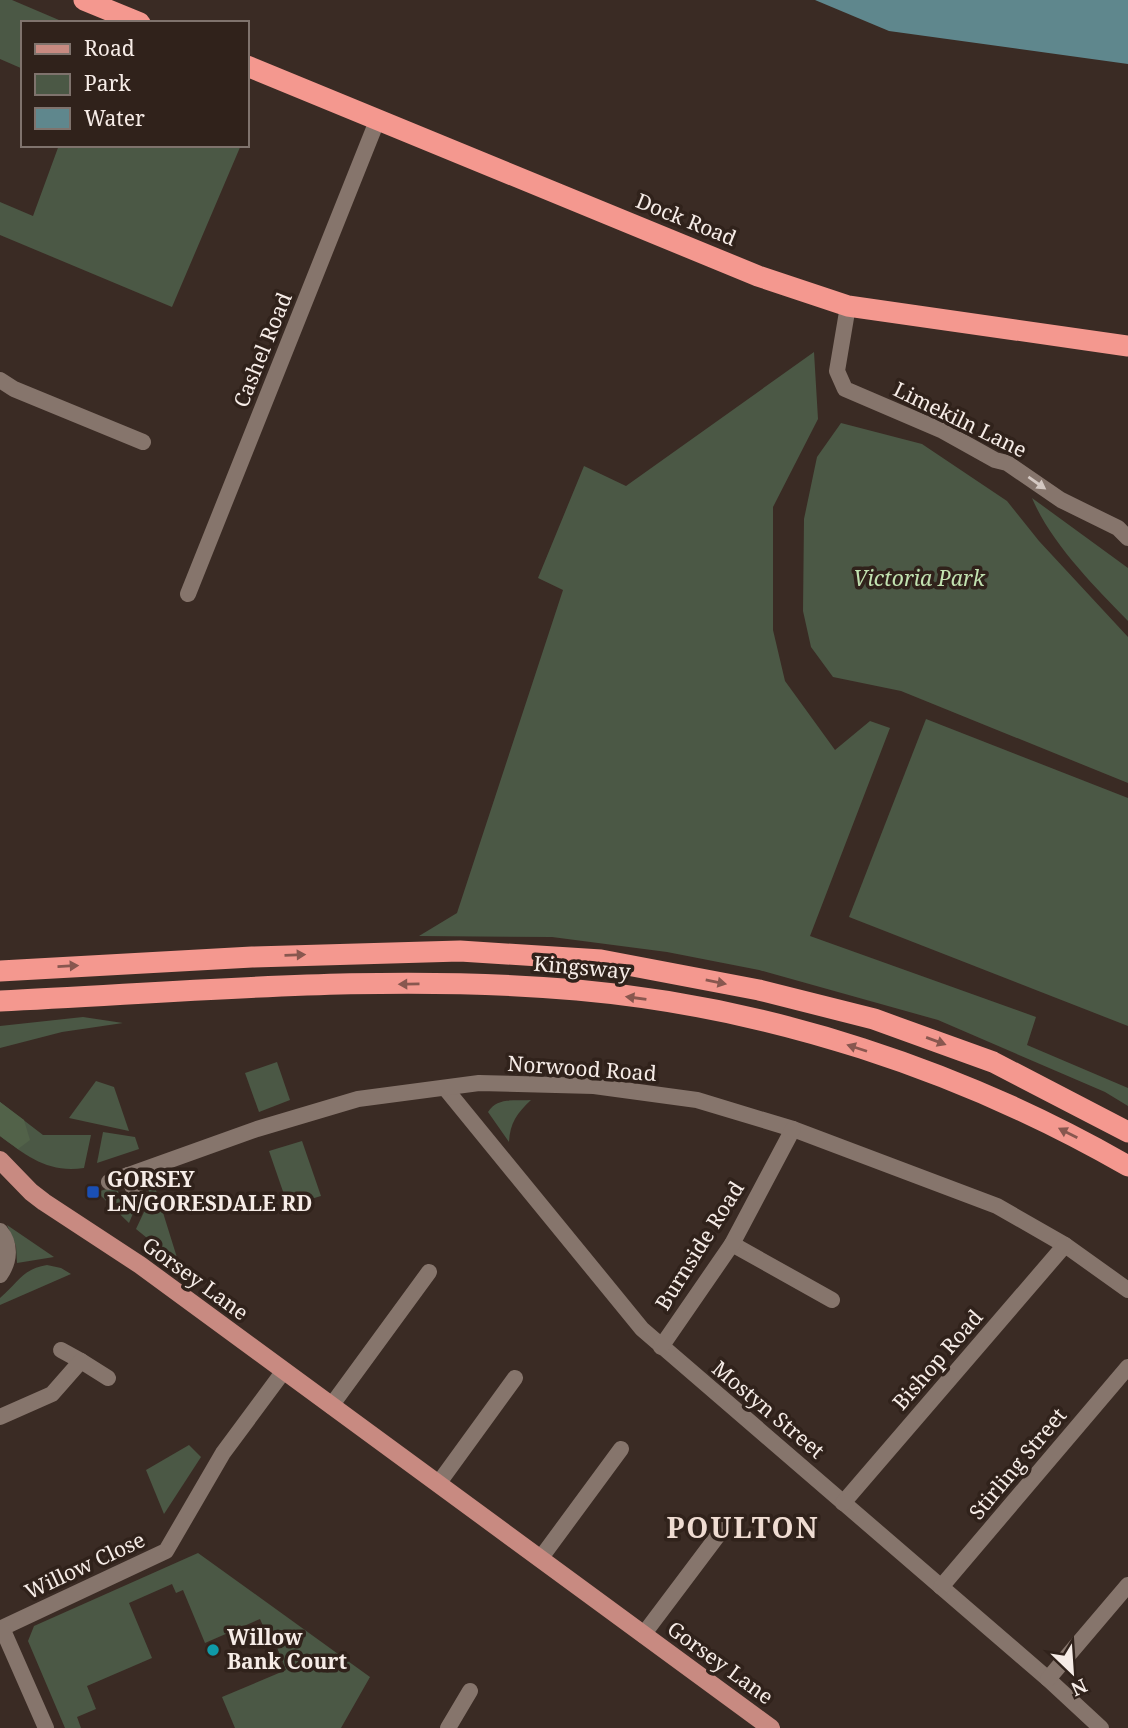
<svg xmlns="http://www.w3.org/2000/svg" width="1128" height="1728" font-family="'Noto Serif',serif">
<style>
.green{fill:#4b5845}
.forest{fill:#526249}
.water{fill:#5f878d}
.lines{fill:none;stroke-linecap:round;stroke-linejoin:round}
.street{stroke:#86756c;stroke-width:16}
.primary{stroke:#c88a81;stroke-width:18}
.highway{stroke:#f4988f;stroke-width:21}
.oneway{fill:#d4c8c2}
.oneway2{fill:#88574f}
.transit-dot{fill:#1a4fb4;stroke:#30221b;stroke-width:2.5}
.culture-dot{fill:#0f9aa8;stroke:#30221b;stroke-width:2.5}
.labels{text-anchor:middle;stroke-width:7;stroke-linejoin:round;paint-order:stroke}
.street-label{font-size:21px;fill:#f6ece7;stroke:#30221b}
.park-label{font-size:21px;font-style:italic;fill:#c2e3b1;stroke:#30221b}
.poi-label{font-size:21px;font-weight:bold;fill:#f6ece7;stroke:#30221b;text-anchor:start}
.district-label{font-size:28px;font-weight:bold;letter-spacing:2px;fill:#efdcd2;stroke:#30221b}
</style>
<rect width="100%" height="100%" fill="#3a2b24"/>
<g class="green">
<polygon points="0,0 12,0 66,23 23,23 23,69 0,59"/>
<polygon points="59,145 241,145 172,307 0,235 0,202 33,216"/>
<polygon points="814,352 818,419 773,507 773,630 785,681 835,750 870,721 890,728 810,936 1036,1017 1027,1045 1128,1088 1128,1106 1105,1092 938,1020 759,970 667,952 552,937 419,936 457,913 563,590 538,578 584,466 626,486"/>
<polygon points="841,423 922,444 1007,501 1039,541 1128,637 1128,783 901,691 833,677 811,647 803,611 804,519 817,457"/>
<path d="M1032,498L1128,568V621C1094,586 1051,543 1032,498Z"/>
<polygon points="926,719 1128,798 1128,1026 849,917"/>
<polygon points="83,1017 123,1023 62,1032 0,1048 0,1026"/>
<polygon points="277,1062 290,1100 259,1112 245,1073"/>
<polygon points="96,1081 114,1087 129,1131 69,1118"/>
<path d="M531,1100C517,1113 510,1123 509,1142L488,1112C497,1097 514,1101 531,1100Z"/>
<path d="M0,1102L43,1135H91L84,1168C48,1173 28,1157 0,1136Z"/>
<polygon points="103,1132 135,1137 139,1149 97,1163"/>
<polygon points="302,1141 321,1196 288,1206 269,1151"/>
<polygon points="155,1187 179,1264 136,1229 151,1197 148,1189"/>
<polygon points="110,1188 118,1191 122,1205 137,1204 129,1223 97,1192"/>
<polygon points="7,1225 54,1257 17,1263 16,1246"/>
<path d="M47,1265L61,1268L71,1274L0,1305V1298C18,1283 22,1269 47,1265Z"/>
<polygon points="189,1445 201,1457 164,1514 146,1470"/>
<polygon points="198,1553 370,1677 341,1728 235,1728 222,1697 286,1670 274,1640 270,1641 260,1619 205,1643 183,1590 176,1593 172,1584 129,1603 152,1658 87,1686 96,1709 77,1717 81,1728 65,1728 28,1641 34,1626"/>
</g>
<polygon class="forest" points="0,1102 24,1120 30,1140 18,1149 0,1136"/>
<polygon class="water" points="815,0 1128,0 1128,64 889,31"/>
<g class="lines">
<g class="street">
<polyline points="848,306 837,371 845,389 943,431 995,460 1007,463 1061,500 1118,528 1128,538"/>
<polyline points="0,380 14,389 143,442"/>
<polyline points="188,594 377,121"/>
<polyline points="445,1088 642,1329 1048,1679 1101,1728"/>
<polyline points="128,1175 137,1198"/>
<polyline points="109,1182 257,1129 358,1099 479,1083 594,1086 697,1100 793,1129 997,1206 1065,1245 1128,1290"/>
<path d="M0,1231C11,1244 10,1261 0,1275"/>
<polyline points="732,1244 832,1300"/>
<polyline points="661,1347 732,1244 793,1129"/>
<polyline points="61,1350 81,1361"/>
<polyline points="331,1406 429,1272"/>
<polyline points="0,1417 52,1394 81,1361 108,1378"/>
<polyline points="438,1484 515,1378"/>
<polyline points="843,1503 1065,1245"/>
<polyline points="540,1559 621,1449"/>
<polyline points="941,1587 1128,1367"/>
<polyline points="643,1635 722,1530"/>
<polyline points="1048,1679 1128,1585"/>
<polyline points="46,1728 2,1628 166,1551 223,1453 283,1372"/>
<polyline points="448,1728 470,1691"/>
</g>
<polyline class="primary" points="0,1160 31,1192 44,1202 140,1265 771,1728"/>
<g class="highway">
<polyline points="84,0 140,23"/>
<polyline points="247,66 758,276 848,306 1128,346"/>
<polyline points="0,971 252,957 460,951 601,960 759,990 874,1019 993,1062 1128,1132"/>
<path d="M0,1001C191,992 385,973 577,990C769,1007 961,1070 1128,1166"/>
</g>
</g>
<defs><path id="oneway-solid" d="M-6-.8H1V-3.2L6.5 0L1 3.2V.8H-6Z" transform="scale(1.75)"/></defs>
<use class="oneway" href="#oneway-solid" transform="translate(1037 483) rotate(35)"/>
<g class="oneway2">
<use href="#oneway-solid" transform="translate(295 955) rotate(-2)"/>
<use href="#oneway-solid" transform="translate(68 966) rotate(-3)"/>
<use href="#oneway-solid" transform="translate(716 982) rotate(11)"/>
<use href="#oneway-solid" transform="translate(409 984) rotate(179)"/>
<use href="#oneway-solid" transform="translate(636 998) rotate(-172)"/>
<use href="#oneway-solid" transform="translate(936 1041) rotate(20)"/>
<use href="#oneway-solid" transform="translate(857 1048) rotate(-162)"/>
<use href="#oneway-solid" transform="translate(1068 1133) rotate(-153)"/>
</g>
<rect class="transit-dot" x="86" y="1185" width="14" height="14" rx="3.5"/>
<circle class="culture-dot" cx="213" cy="1650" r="7"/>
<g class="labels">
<g class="street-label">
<text transform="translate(686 220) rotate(22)" y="7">Dock Road</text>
<text transform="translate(263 350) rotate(-68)" y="7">Cashel Road</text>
<text transform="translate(960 420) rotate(26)" y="7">Limekiln Lane</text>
<text transform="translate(582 968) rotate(5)" y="7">Kingsway</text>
<text transform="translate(582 1069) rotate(4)" y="7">Norwood Road</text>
<text transform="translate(700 1246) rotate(-58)" y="7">Burnside Road</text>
<text transform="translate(195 1279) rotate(36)" y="7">Gorsey Lane</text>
<text transform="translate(938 1360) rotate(-49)" y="7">Bishop Road</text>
<text transform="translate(768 1410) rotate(40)" y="7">Mostyn Street</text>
<text transform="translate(1018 1464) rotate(-50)" y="7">Stirling Street</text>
<text transform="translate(85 1566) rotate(-25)" y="7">Willow Close</text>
<text transform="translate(720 1663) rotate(36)" y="7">Gorsey Lane</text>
</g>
<g class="park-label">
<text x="919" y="586">Victoria Park</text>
</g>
<g class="poi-label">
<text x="107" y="1187">GORSEY<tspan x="107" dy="24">LN/GORESDALE RD</tspan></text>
<text x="227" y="1645">Willow<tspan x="227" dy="24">Bank Court</tspan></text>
</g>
<g class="district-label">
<text x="743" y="1538">POULTON</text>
</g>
</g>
<rect x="21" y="21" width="228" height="126" fill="#30221b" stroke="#7f736d" stroke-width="2"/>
<rect x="35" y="44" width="35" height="10" fill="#c88a81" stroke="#7f736d" stroke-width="2"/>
<text x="84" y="56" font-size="21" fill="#f6ece7">Road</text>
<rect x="35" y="74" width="35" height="21" fill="#4b5845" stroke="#7f736d" stroke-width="2"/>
<text x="84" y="91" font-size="21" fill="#f6ece7">Park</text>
<rect x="35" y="108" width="35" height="21" fill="#5f878d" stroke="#7f736d" stroke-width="2"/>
<text x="84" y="126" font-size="21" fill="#f6ece7">Water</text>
<g transform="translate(1072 1672) rotate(155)" stroke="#30221b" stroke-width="5" paint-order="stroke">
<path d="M0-5L12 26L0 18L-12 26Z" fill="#f6ece7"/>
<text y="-10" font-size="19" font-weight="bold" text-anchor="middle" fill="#f6ece7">N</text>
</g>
</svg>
